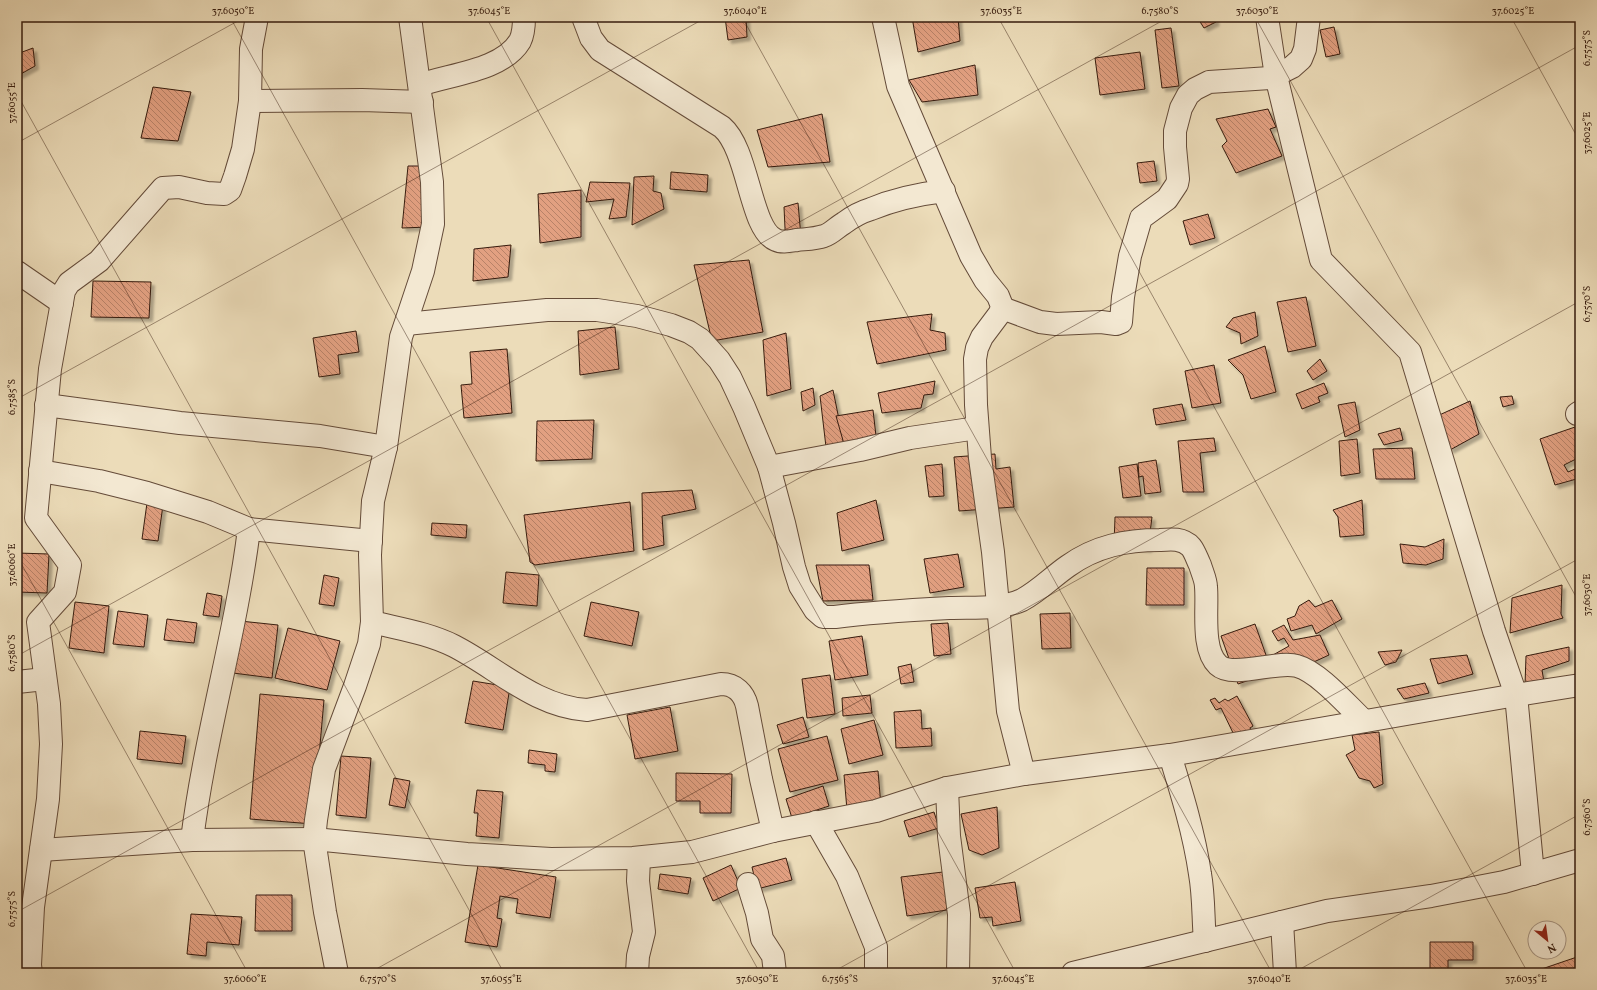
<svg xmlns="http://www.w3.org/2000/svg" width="1597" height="990" font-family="Vollkorn,serif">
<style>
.building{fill:url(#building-back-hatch);stroke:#361b0e;filter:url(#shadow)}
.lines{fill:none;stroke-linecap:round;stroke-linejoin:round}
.minor-casing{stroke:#644b39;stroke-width:24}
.minor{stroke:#f3e8d2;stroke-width:22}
.ticks{fill:none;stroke:#361b0e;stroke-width:1;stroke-opacity:0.45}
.neatline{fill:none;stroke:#361b0e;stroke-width:1.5}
.ticks-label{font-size:10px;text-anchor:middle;fill:#361b0e}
</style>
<defs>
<pattern id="building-back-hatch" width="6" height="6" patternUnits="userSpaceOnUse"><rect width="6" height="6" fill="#e2a081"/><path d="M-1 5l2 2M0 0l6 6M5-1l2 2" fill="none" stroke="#b88268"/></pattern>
<filter id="shadow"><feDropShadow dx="3.5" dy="3.5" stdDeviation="1" flood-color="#0004"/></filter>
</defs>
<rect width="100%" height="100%" fill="#ecdcb9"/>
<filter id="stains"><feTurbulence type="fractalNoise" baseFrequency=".005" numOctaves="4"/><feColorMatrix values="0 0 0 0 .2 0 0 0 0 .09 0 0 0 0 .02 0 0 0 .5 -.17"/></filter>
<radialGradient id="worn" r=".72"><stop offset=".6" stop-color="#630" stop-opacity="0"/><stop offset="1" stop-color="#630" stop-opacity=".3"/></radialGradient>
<g class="building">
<polygon points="725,17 746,17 747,37 728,40"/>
<polygon points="912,17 958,17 960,41 918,52"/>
<polygon points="1197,17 1214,17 1216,22 1204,28"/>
<polygon points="1334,27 1340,54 1326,57 1320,30"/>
<polygon points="1171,28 1179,86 1162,88 1155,30"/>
<polygon points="33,48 35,66 19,75 17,69 17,54"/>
<polygon points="1140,52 1145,89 1100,95 1095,58"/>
<polygon points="975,65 978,95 922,102 909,80"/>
<polygon points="153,87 191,92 178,141 141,138"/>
<polygon points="1268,109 1276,127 1270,129 1282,156 1236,173 1222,146 1227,141 1216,119"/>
<polygon points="822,114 830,162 768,167 757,130"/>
<polygon points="1154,161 1157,181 1140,183 1137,163"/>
<polygon points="408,166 435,166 428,227 402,228"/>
<polygon points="671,172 708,175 707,192 670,189"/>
<polygon points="654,176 653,191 661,193 664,209 632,225 634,177"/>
<polygon points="590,182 630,183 626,217 609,219 614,199 586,202"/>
<polygon points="581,190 581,237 540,243 538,194"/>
<polygon points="798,203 801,237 786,250 784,207"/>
<polygon points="1208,214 1215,238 1190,245 1183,221"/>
<polygon points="511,245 508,277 473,281 474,249"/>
<polygon points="749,260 763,332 712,341 694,265"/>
<polygon points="93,281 151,282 149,318 91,317"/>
<polygon points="1306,297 1316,346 1288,352 1277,302"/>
<polygon points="1255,312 1258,336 1241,344 1240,333 1226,327 1233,318"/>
<polygon points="932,314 930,330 945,333 946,350 877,364 867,322"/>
<polygon points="615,327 619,369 580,375 578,331"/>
<polygon points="356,331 359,352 338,355 340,374 319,377 313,338"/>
<polygon points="786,333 791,389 767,396 763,340"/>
<polygon points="1265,346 1276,392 1251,399 1243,375 1228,360"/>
<polygon points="507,349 512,413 464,418 461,385 472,384 470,352"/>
<polygon points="1320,359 1327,371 1313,380 1307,371"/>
<polygon points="1214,365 1221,403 1192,408 1185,371"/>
<polygon points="935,381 933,394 924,395 921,408 882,413 878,393"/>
<polygon points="1324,383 1328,393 1318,397 1320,402 1302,409 1296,394"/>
<polygon points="813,388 815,405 803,411 801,392"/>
<polygon points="833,390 844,444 826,447 820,396"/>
<polygon points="1512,396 1514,404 1503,407 1500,397"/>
<polygon points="1470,401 1479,434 1450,450 1435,417"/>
<polygon points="1355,402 1360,430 1345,437 1338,405"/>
<polygon points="1182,404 1186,420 1156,425 1153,409"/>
<polygon points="873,410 876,436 844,444 836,416"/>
<polygon points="594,420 592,459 536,461 537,421"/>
<polygon points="1578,426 1580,435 1580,457 1564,465 1568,472 1580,467 1580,478 1555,485 1540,439"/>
<polygon points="1400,428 1403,440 1384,445 1378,434"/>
<polygon points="1214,438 1216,451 1200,453 1204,492 1183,492 1178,441"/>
<polygon points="1357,439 1360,473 1341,476 1339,441"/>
<polygon points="1412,448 1415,479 1376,479 1373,449"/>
<polygon points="995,454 996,469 1010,467 1014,507 959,511 954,457"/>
<polygon points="1156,460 1161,492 1145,494 1143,476 1139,477 1138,463"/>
<polygon points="942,464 944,496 929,497 925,466"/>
<polygon points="1137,464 1141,496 1123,498 1119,467"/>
<polygon points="692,490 696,509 662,516 664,545 643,550 642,493"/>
<polygon points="876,500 884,540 842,551 837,513"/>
<polygon points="1362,500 1364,535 1340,537 1338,517 1333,510"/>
<polygon points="630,502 634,551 535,565 530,562 524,515"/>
<polygon points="147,503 163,505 158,541 142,539"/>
<polygon points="1115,517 1152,517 1148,549 1114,544"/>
<polygon points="432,523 467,525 466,538 431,535"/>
<polygon points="1444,539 1443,559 1426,565 1403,563 1400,544 1425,547"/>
<polygon points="17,553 49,554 47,593 17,592"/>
<polygon points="958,554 964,587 930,593 924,559"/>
<polygon points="816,565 869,565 873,600 823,601"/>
<polygon points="1147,568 1184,568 1184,605 1146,605"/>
<polygon points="506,572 539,575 537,606 503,603"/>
<polygon points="324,575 339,578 334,606 319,604"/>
<polygon points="1562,585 1561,614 1563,618 1510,633 1512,598"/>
<polygon points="207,593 222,596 219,617 203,615"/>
<polygon points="1309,600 1315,607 1332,600 1342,619 1316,634 1312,625 1291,631 1287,619 1295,616 1299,606"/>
<polygon points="75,602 109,606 104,653 69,648"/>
<polygon points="591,602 639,612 632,646 584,636"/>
<polygon points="118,611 148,615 144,647 113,644"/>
<polygon points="1070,613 1071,648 1042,649 1040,614"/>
<polygon points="167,619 197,623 194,643 164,640"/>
<polygon points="240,621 278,625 272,678 233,673"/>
<polygon points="948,623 951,654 934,656 931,624"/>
<polygon points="1255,624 1272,672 1238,684 1221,636"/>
<polygon points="1284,625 1293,640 1320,635 1329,655 1305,666 1276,660 1273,655 1289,646 1284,638 1278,641 1272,631"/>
<polygon points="288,628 340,641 327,690 275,678"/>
<polygon points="862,636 868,675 835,680 829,641"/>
<polygon points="1569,647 1569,661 1542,670 1544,682 1525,685 1526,656"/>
<polygon points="1402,650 1396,662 1385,665 1378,652"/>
<polygon points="1467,655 1473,674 1438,684 1430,659"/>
<polygon points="911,664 914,682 901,684 898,667"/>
<polygon points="830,675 835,714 807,718 802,679"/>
<polygon points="473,681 510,687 503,730 465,723"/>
<polygon points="1425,683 1429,693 1404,699 1397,689"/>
<polygon points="260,694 324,700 313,824 250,819"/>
<polygon points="870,695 872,713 843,716 842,698"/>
<polygon points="1237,696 1253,726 1250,728 1253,735 1235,737 1221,708 1216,710 1210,700 1215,698 1219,703 1225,699 1228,701"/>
<polygon points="670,707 678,751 635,759 627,715"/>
<polygon points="921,710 922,729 931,728 932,746 896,748 894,712"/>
<polygon points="803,717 809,737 783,744 777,725"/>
<polygon points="874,720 883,755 849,764 841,729"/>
<polygon points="140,731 186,736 182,764 137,759"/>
<polygon points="1379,732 1383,784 1374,788 1370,781 1359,778 1346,755 1355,750 1352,735"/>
<polygon points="827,736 838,780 790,792 778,749"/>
<polygon points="529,750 557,754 555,772 545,771 545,765 528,763"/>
<polygon points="341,756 371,758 366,818 336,815"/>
<polygon points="878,771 881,806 847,810 844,775"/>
<polygon points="676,773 732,774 731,813 700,813 700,801 676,801"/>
<polygon points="394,778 410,781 405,808 389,805"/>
<polygon points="823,786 829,806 792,818 786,799"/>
<polygon points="477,790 503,792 499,838 476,836 478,813 474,813"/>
<polygon points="997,807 999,848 982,855 969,850 961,814"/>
<polygon points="934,812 939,828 909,837 904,821"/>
<polygon points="786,858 792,880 757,889 752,867"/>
<polygon points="478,865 556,877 550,918 516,913 518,899 500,896 497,918 502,919 497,947 465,942"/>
<polygon points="731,865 741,888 713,901 703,878"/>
<polygon points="943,872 947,910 907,916 901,877"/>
<polygon points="660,874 691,878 688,894 658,889"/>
<polygon points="1015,882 1021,921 993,926 992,917 980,918 975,888"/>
<polygon points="256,895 292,895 292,931 255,931"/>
<polygon points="191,914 242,917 239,945 207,942 206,956 187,954"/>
<polygon points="1430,942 1473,942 1473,960 1448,960 1448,973 1430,973"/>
<polygon points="1577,957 1580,965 1580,973 1530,973"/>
</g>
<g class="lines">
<g class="minor-casing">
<g id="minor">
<path d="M583,17L591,38L600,50L722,127C749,150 750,230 776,240C782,243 790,241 797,240C806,239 815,239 824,236C831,234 837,227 844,223C852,217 861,212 871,209C895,199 919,194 944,191"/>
<polyline points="883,17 898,86 971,256 985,280 998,296 1002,306 1000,313 982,337 977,348 975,359 976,405 980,458 993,552 1008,711 1024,774"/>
<polyline points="1267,17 1276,76 1321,260 1410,352 1494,631 1516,695 1533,874"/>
<path d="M420,85C450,74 502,71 520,41C523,35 524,24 524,17"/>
<polyline points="250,101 362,100 422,102"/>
<polyline points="17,272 62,303"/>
<polyline points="1002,308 1040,322 1056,324 1101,322 1116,324 1121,322 1123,297 1130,256 1141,218 1167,199 1177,184 1178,179 1175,147 1175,131 1181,108 1188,95 1195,89 1209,82 1270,78 1292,67 1301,59 1305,49 1309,17"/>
<path d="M406,324L547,310H597L637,316L671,325L689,332L700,339L719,360L730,377L744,407L769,467L784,523L794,567L800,586L815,610L823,617H835C873,612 911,610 949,608C973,607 1000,610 1022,600C1039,591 1052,577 1068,566C1096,546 1126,540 1160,540C1171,539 1183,538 1191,547C1195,552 1197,559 1200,565C1202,572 1206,580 1206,587C1208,608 1201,649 1218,665C1233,679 1277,660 1297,666C1319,672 1347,705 1364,721"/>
<polyline points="46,405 180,423 320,436 386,447"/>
<polyline points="1577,414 1580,412"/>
<polyline points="769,467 860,450 910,438 977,428"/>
<polyline points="40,471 99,481 147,493 208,512 249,529 371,541"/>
<path d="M372,622C400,629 428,633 454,646C497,668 536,707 587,710L721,684C735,684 744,693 747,706L761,779L773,831"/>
<polyline points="17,682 45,679"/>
<path d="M1170,755C1182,794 1194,833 1200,874C1204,896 1203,919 1205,941"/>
<polyline points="947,788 949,836 959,914 958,973"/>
<polyline points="816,822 847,876 876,947 876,973"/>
<path d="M192,840C205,735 236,634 249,529"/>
<polyline points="41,850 192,840 314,839 467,854 551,859 633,858 692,852 773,831 876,811 947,788 1024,774 1170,755 1516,695 1580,685"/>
<polyline points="748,884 757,913 762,939 773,956 775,973"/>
<polyline points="1282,922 1285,973"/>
<polyline points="31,973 30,965 33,907 48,799 51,744 49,704 38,622 65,592 70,565 36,518 50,369 64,291 69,283 99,261 163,188 179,187 207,193 224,194 230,190 235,176 243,149 250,101 251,49 257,17"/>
<polyline points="337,973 325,912 314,839 316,820 324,769 355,686 369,644 372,622 370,555 373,501 386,447 401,337 423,271 433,224 432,182 410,17"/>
<polyline points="637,973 638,956 644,932 638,881 639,858"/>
<polyline points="1073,973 1327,911 1431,896 1504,882 1580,860"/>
</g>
</g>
<use href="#minor" class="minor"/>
</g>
<path class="ticks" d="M230,17L760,973M486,17L1016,973M742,17L1272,973M998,17L1528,973M1255,17L1580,604M1511,17L1580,142M17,94L504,973M17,143L245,17M17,399L707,17M17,556L248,973M17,656L1169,17M17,912L1580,45M369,973L1580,301M831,973L1580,558M1293,973L1580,814"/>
<rect width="1597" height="990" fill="none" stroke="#ecdcb9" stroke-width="44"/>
<g transform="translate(1547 940) rotate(151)"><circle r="19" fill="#f3e8d2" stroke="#a79684"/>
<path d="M0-3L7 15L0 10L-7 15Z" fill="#8f2418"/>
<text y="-6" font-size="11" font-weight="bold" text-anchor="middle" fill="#361b0e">N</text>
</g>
<rect x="22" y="22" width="1553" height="946" class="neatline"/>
<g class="ticks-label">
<text x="233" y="14">37.6050°E</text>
<text x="489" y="14">37.6045°E</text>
<text x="745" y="14">37.6040°E</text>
<text x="1001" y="14">37.6035°E</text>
<text x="1160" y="14">6.7580°S</text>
<text x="1257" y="14">37.6030°E</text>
<text x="1513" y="14">37.6025°E</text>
<text transform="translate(1586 48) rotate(-90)" y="4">6.7575°S</text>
<text transform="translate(11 103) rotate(-90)" y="4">37.6055°E</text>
<text transform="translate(1586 133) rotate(-90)" y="4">37.6025°E</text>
<text transform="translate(1586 304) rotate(-90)" y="4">6.7570°S</text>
<text transform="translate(11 397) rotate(-90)" y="4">6.7585°S</text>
<text transform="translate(11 565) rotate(-90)" y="4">37.6060°E</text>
<text transform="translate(1586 595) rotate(-90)" y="4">37.6030°E</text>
<text transform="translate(11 653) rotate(-90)" y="4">6.7580°S</text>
<text transform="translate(1586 817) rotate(-90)" y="4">6.7560°S</text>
<text transform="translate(11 909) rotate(-90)" y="4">6.7575°S</text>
<text x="245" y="982">37.6060°E</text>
<text x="378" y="982">6.7570°S</text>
<text x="501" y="982">37.6055°E</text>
<text x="757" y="982">37.6050°E</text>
<text x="840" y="982">6.7565°S</text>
<text x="1013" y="982">37.6045°E</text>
<text x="1269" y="982">37.6040°E</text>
<text x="1526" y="982">37.6035°E</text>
</g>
<rect width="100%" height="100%" filter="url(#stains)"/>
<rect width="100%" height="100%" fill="url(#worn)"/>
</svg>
